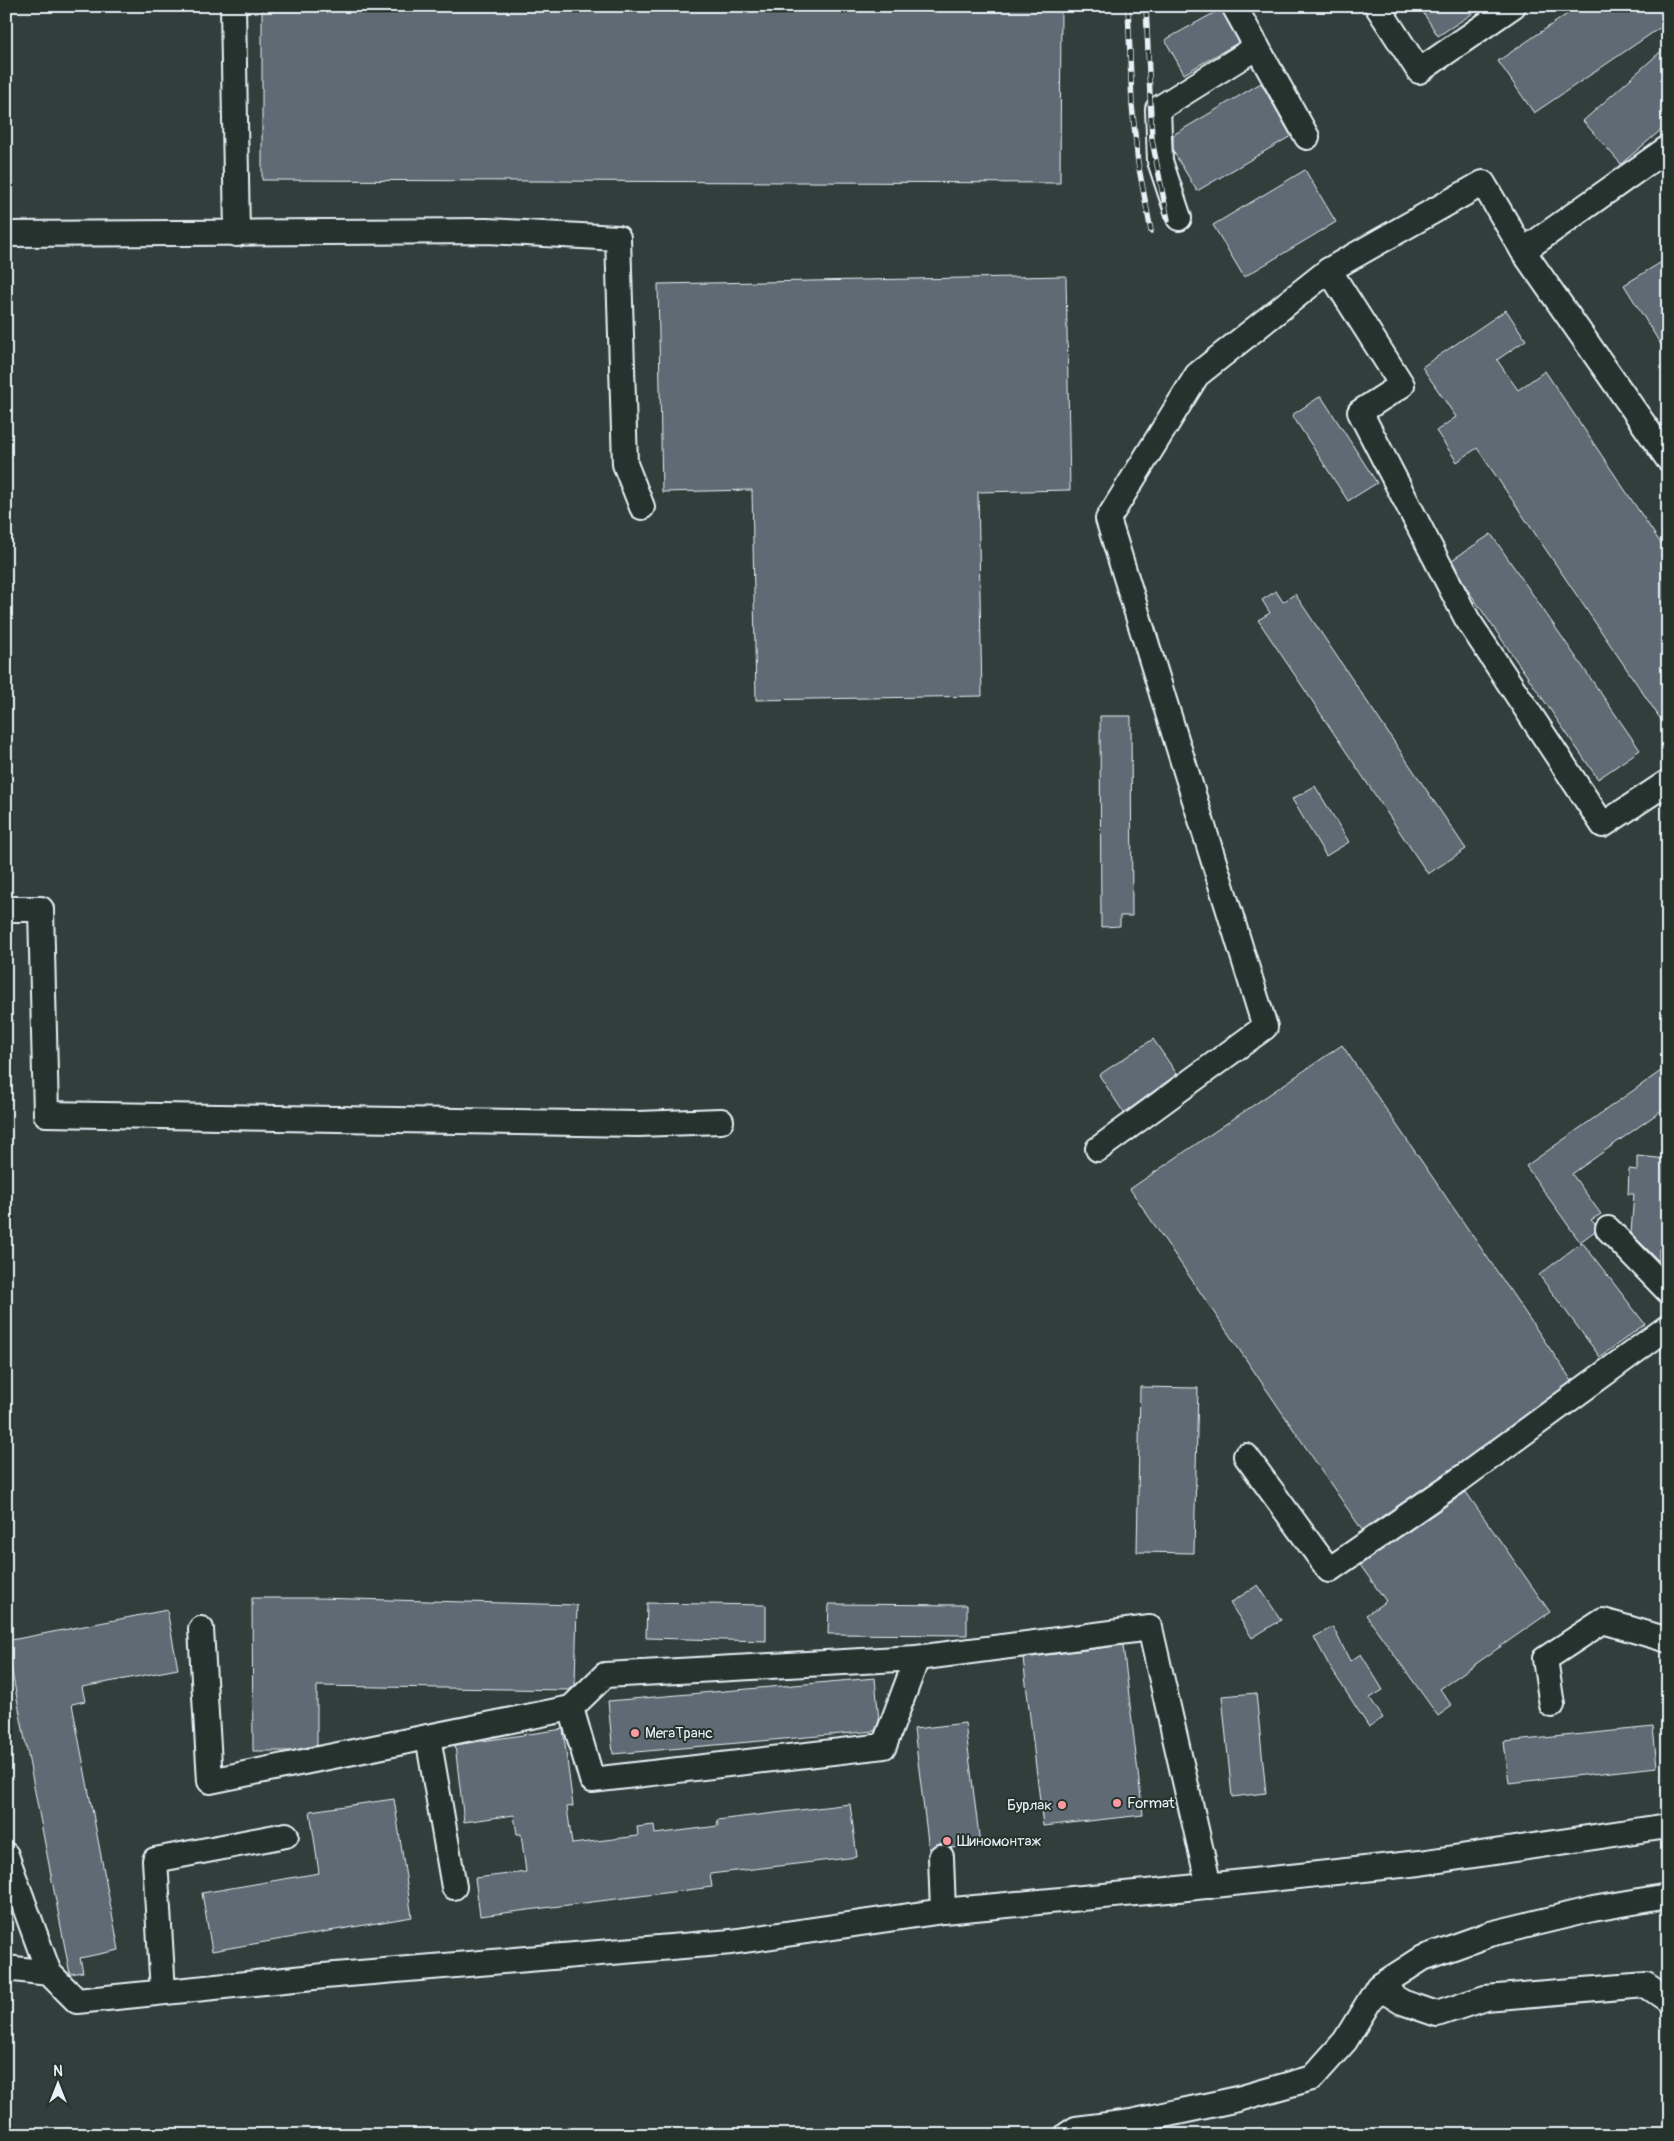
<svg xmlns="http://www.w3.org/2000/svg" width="1674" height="2141" font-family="Pangolin,sans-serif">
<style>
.building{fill:#606b75;stroke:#e8f1f8}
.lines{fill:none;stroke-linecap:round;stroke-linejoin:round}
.minor-casing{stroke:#e8f1f8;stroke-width:28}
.minor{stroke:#26332d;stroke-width:24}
.rail-casing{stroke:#e8f1f8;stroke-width:5.5}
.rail{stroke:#26332d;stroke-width:4;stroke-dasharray:11;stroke-linecap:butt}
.poi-dot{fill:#ff9aa2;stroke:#26332d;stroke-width:2}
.labels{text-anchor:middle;stroke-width:4;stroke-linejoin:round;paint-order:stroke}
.poi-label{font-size:15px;fill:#e8f1f8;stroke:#26332d;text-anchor:start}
</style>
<rect width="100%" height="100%" fill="#323e3b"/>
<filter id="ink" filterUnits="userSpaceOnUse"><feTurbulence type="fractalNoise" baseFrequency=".02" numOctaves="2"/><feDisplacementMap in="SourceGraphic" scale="10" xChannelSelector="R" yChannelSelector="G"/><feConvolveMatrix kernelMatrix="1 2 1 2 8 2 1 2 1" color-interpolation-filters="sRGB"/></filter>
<g filter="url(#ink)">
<g class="building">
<polygon points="262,6 1061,6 1060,183 262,180"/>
<polygon points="1419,6 1484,6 1438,36"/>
<polygon points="1579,6 1655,6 1667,23 1534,113 1498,61"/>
<polygon points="1221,9 1239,42 1184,74 1165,40"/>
<polygon points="1668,45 1668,124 1621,164 1583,121"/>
<polygon points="1261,83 1291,136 1197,191 1173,151 1173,135"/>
<polygon points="1305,170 1336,222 1244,277 1213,225"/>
<polygon points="1668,258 1668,356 1624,285"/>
<polygon points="1066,276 1070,490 978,492 982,696 756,700 752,490 662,492 658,284"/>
<polygon points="1506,310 1526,340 1497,360 1518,390 1545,371 1668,554 1668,730 1477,448 1457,462 1436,431 1456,417 1422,367"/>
<polygon points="1321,396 1377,483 1348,501 1292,415"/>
<polygon points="1491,534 1640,750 1598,779 1467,589 1452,560"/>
<polygon points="1276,591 1283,602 1295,594 1466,849 1428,874 1258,620 1270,613 1262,600"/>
<polygon points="1100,716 1131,716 1132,916 1120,916 1120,926 1101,927"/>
<polygon points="1315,786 1349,842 1326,856 1292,799"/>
<polygon points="1153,1039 1177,1074 1124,1113 1099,1075"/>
<polygon points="1342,1045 1572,1381 1450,1470 1362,1530 1130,1189"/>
<polygon points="1668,1066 1668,1106 1572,1174 1601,1214 1591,1220 1595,1224 1595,1231 1580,1242 1526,1166"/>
<polygon points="1637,1156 1668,1159 1668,1249 1659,1249 1659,1261 1631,1233 1634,1194 1628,1194 1629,1169 1637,1170"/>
<polygon points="1582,1242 1645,1324 1600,1357 1539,1275"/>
<polygon points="1140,1387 1198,1388 1194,1553 1137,1552"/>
<polygon points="1466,1492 1550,1612 1440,1689 1452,1706 1438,1716 1366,1615 1386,1601 1360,1565"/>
<polygon points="1258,1585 1281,1620 1252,1638 1230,1603"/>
<polygon points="252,1598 317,1598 577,1605 575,1685 569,1690 317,1686 317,1745 291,1751 253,1751"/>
<polygon points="647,1603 766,1605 766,1641 646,1638"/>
<polygon points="829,1604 967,1605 967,1635 828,1634"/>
<polygon points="167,1610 178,1669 82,1687 85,1701 72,1704 119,1950 80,1958 83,1972 70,1974 6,1641"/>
<polygon points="1333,1627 1350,1661 1361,1654 1383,1690 1370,1698 1383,1718 1369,1727 1330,1667 1314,1637"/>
<polygon points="1123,1645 1143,1815 1043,1826 1023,1658"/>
<polygon points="875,1678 879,1721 875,1731 613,1754 608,1701"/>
<polygon points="1256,1693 1266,1793 1232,1797 1222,1696"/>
<polygon points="965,1723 980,1844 951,1848 940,1843 933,1846 929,1850 914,1729"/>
<polygon points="1653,1727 1657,1767 1509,1783 1504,1742"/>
<polygon points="563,1729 573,1806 567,1807 572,1844 638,1836 637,1827 654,1825 655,1834 718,1826 717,1820 850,1804 857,1857 710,1874 712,1887 480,1916 475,1878 526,1872 521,1834 517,1834 514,1815 464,1822 455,1745"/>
<polygon points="394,1799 412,1917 212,1951 202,1893 319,1873 310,1811"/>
</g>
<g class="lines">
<g class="minor-casing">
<g id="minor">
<polyline points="233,6 237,234"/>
<polyline points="1234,6 1307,137"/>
<polyline points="1377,6 1419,71 1513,6"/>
<polyline points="1668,148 1523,251 1668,459"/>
<polyline points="1179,218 1160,161 1158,109 1257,47"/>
<polyline points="6,234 487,231 618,238 625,464 642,507"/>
<polyline points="1523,251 1483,183 1329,270 1402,385 1360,412 1467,619 1603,825 1668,782"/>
<polyline points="6,909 41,909 46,1114 638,1124 721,1121"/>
<polyline points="1098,1149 1265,1027 1108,519 1197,375 1329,270"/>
<polyline points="1608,1229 1668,1291"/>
<polyline points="1246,1456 1329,1570 1459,1480 1668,1327"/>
<polyline points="201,1629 210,1781 571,1708 605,1675 917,1658 1150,1628 1209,1886"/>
<polyline points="1552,1705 1545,1659 1603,1621 1668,1640"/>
<polyline points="571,1708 592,1780 884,1746 917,1658"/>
<polyline points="428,1737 454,1887"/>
<polyline points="6,1855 49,1973 77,2001 324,1976 731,1942 943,1911 1178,1889 1420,1863 1668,1826"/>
<polyline points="941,1857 943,1911"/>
<polyline points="6,1968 49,1973"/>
<polyline points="1378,1987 1402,2002 1437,2014 1485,1998 1646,1985 1668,2000"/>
<polyline points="163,1992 155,1860 286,1835"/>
<polyline points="1067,2135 1076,2129 1131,2122 1238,2099 1312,2078 1345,2041 1378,1987 1423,1958 1490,1934 1593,1909 1668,1896"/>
</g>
</g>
<use href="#minor" class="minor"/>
<g class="rail-casing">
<g id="rail">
<polyline points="1128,6 1132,105 1138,163 1151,231"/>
<polyline points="1146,6 1152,140 1168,220"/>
</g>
</g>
<use href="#rail" class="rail"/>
</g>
</g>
<g class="poi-dot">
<circle cx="635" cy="1733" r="5"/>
<circle cx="1117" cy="1803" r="5"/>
<circle cx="1062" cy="1805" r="5"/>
<circle cx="947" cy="1841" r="5"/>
</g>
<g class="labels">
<g class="poi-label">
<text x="645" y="1738">МегаТранс</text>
<text x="1127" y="1808">Format</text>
<text x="1052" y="1810" text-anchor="end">Бурлак</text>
<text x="957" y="1846">Шиномонтаж</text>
</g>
</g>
<rect width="1674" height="2141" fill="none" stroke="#26332d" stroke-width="25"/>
<rect x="12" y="12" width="1649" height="2116" fill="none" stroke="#e8f1f8" stroke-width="2" filter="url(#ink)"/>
<g transform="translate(58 2084)" stroke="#26332d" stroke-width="4" paint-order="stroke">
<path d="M0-4L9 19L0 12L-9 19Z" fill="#e8f1f8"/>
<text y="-8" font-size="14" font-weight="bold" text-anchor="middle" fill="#e8f1f8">N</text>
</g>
</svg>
